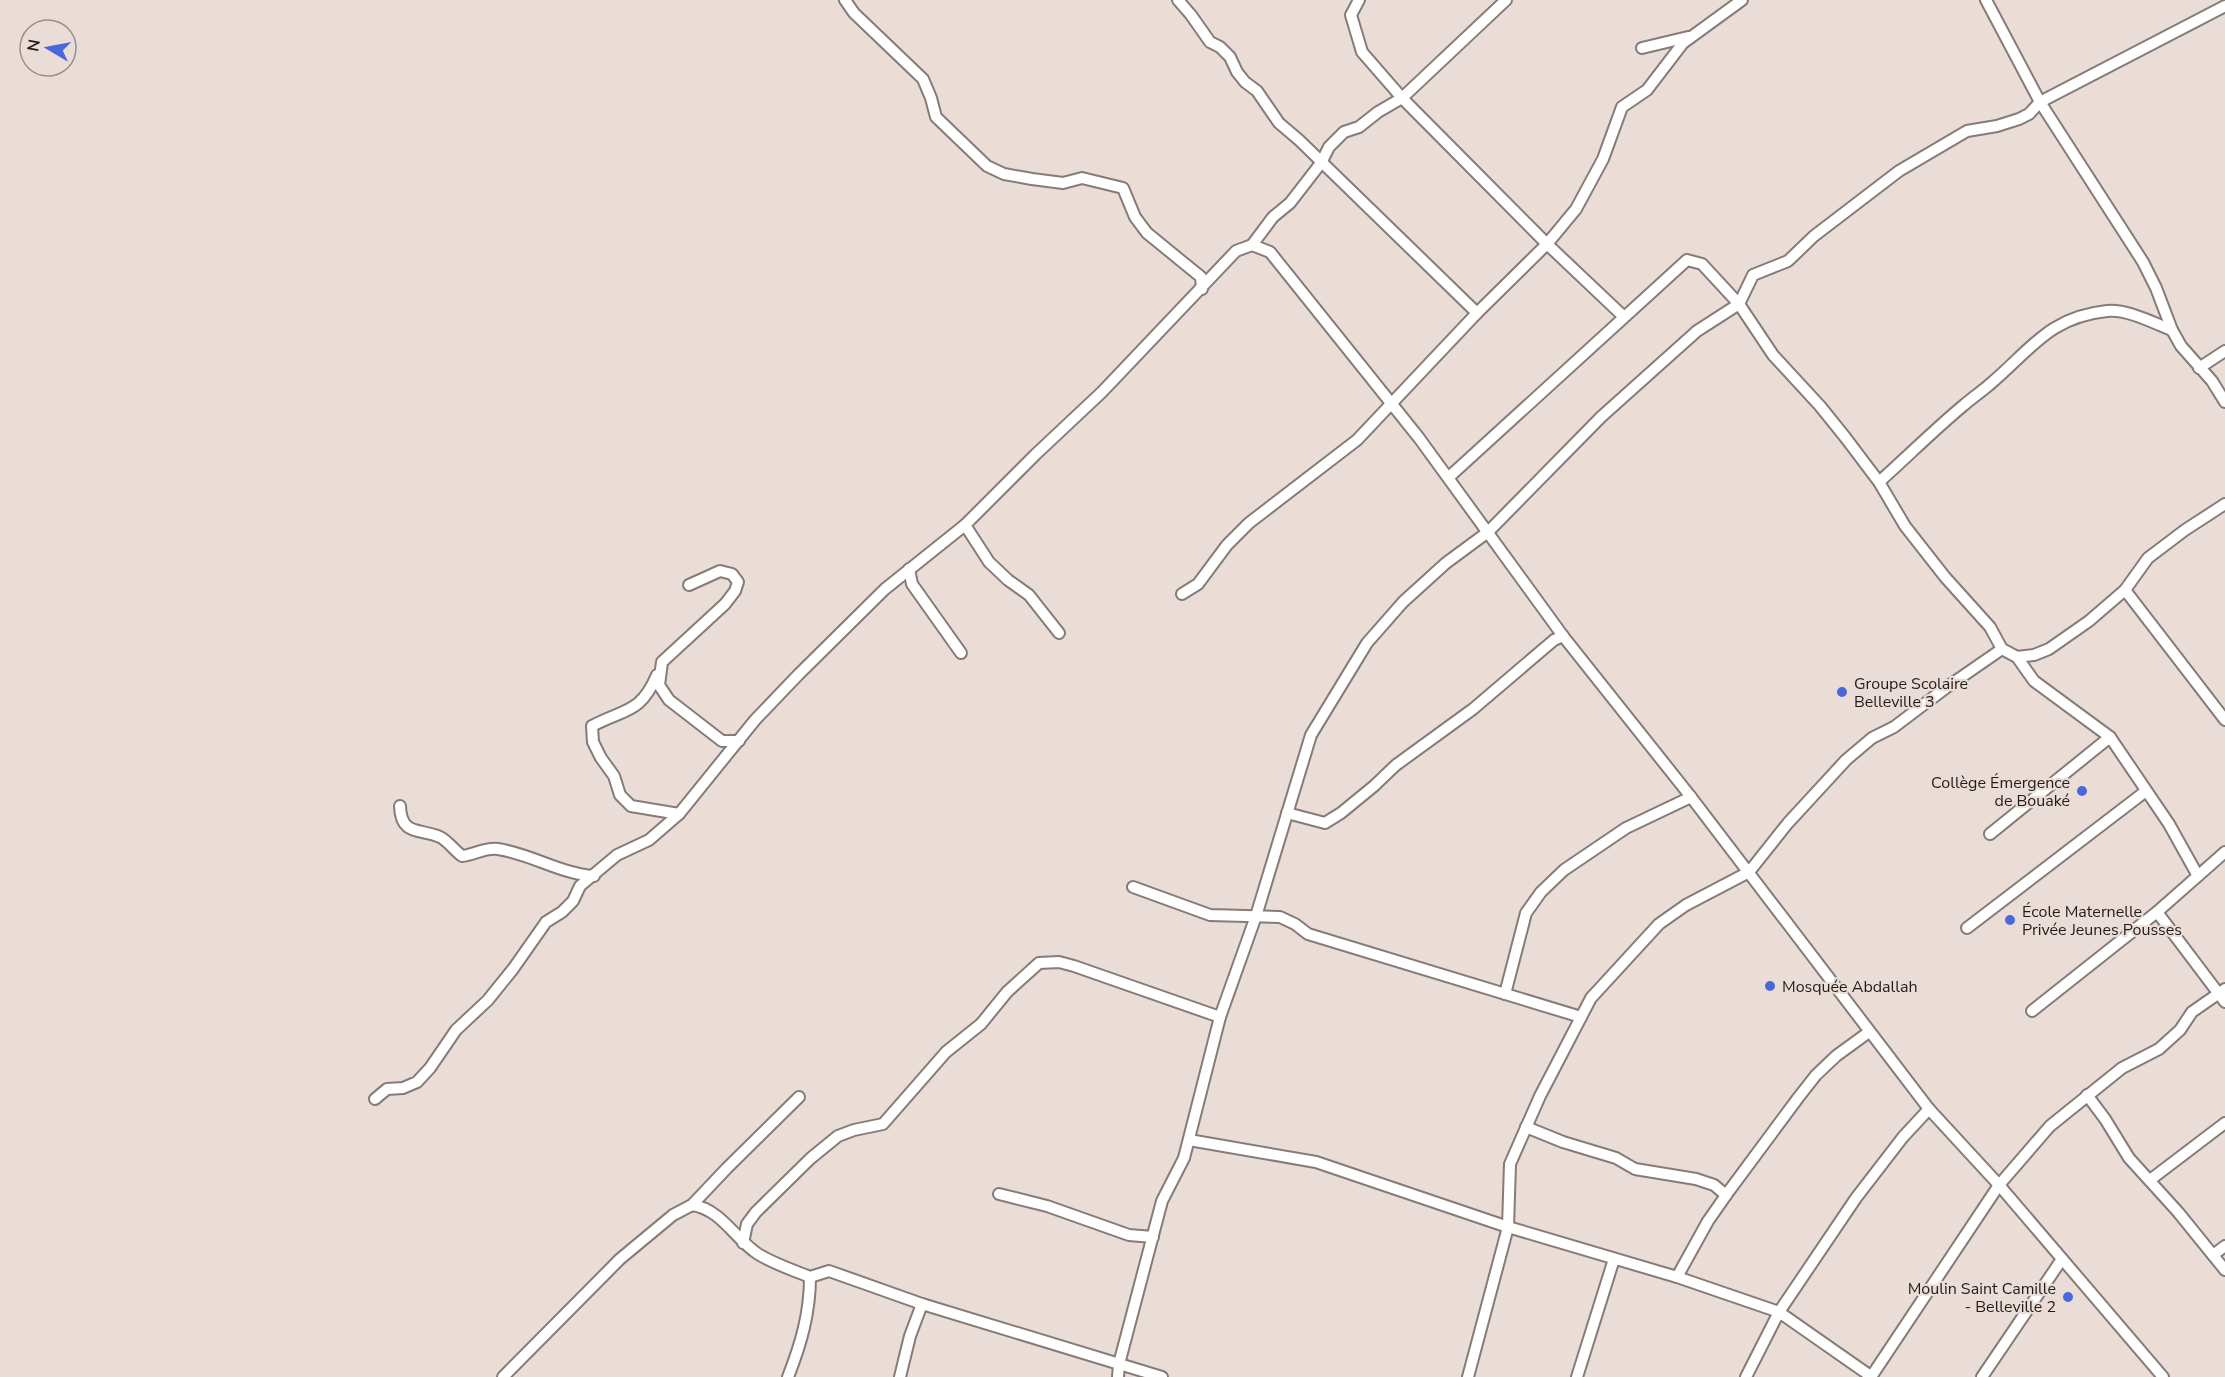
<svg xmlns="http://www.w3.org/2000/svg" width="2225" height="1377" font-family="'Nunito Sans',sans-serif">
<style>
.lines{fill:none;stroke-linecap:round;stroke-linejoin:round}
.minor-casing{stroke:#867b76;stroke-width:14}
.minor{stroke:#fff;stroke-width:10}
.poi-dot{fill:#4c67db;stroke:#eaddd7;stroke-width:2}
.labels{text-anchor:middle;stroke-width:4.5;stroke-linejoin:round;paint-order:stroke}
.poi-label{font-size:16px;fill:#211c1a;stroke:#eaddd7;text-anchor:start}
</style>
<rect width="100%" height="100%" fill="#eaddd7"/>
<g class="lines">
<g class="minor-casing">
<g id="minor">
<polyline points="845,0 854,13 923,79 931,98 936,117 987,166 1004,174 1032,179 1063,183 1082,178 1123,188 1135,217 1147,233 1201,277 1202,289"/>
<polyline points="1178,0 1191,15 1210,42 1220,47 1230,57 1237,72 1245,82 1257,91 1279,123 1299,140 1477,313"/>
<polyline points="1359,0 1351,15 1362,52 1402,98 1547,244 1623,316"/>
<polyline points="1986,0 2040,102 2143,262 2156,288 2172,330 2181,346 2212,381 2225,402"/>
<polyline points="1642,48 1688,37"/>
<polyline points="1252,245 1270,252 1419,438 1563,636 1691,797 1929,1109 1999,1185 2163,1377"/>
<polyline points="2199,368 2225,351"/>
<polyline points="1449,477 1687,260 1702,264 1739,304 1773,355 1820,406 1845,437 1879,482 1905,526 1945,577 1990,627 2002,649 2017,657 2034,681 2110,737 2169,824 2198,876"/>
<path d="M1879,482C1907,457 1935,429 1964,405C1972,398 1981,392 1989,385C2030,351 2048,317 2107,311C2128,309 2153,323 2172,330"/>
<polyline points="965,525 989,562 1008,580 1029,595 1059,633"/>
<polyline points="909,569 912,584 961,653"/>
<polyline points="689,585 720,571 732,574 738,582 735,591 725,604 662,662 659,685 669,700 722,741 739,741"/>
<polyline points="2125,590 2225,720"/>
<polyline points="1182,594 1198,584 1227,545 1249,523 1357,440 1477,313 1547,244 1576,209 1603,159 1622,107 1647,90 1683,43 1742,0"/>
<polyline points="2017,657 2034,655 2049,649 2089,621 2125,590 2148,558 2185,530 2225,504"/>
<path d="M657,675C640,714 626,708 592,726L593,742L601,758L614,776L620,795L631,806L679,814"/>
<path d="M400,806C401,837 421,828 440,837C448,841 454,850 462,856C474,855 485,847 498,849C531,854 561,874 594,876"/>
<polyline points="1287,813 1325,823 1341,813 1374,786 1396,765 1473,709 1554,640 1563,636"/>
<polyline points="1990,834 2110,737"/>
<polyline points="1133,887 1210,915 1280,917 1295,924 1308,934 1581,1017"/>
<polyline points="2157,912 2225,1002"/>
<polyline points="1967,928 2146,791"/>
<polyline points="1505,994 1526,913 1541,892 1564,870 1626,828 1691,797"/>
<polyline points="2032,1011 2157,912 2225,852"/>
<polyline points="2087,1095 2105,1119 2129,1158 2178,1212 2225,1270"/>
<polyline points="375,1099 387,1089 403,1088 417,1082 430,1068 456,1030 488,1000 513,969 546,922 562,912 573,901 580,886 617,855 649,840 679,814 755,720 798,675 885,589 965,525 1036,454 1102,392 1236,251 1252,245 1273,217 1290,203 1321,163 1329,147 1344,132 1359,127 1378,112 1402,98 1506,0"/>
<polyline points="1526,1127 1563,1142 1616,1158 1635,1169 1696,1179 1714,1185 1726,1195"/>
<polyline points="1189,1140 1316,1162 1508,1227 1677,1277 1779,1312 1872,1377"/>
<polyline points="2150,1180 2225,1123"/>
<polyline points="999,1194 1047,1206 1129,1235 1153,1237"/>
<path d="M692,1205C721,1209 735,1239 758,1254C774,1264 793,1270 810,1277L829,1271L922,1304L1162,1377"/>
<polyline points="743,1243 747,1224 756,1212 811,1158 838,1136 854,1130 883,1124 946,1052 981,1024 1007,992 1039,963 1059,962 1074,966 1220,1017"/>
<polyline points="2213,1255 2225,1246"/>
<polyline points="1677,1277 1708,1221 1729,1191 1798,1098 1816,1075 1836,1056 1869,1032"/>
<polyline points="503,1377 620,1259 673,1215 692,1205 727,1168 799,1097"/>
<path d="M788,1377C801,1344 810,1313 810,1277"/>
<polyline points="900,1377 910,1336 922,1304"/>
<polyline points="1118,1377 1119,1364 1162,1201 1184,1158 1220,1017 1256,916 1311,735 1367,643 1403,602 1446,563 1488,532 1601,417 1697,331 1739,304 1753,275 1788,261 1814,236 1899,171 1967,131 1997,126 2019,119 2029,114 2040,102 2225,6"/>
<polyline points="1468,1377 1508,1227 1510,1164 1540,1096 1591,998 1659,924 1686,905 1749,872 1788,823 1846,760 1872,738 1894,727 1947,687 2002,649"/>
<polyline points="1577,1377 1614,1259"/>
<polyline points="1746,1377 1779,1312 1856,1198 1903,1137 1929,1109"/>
<polyline points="1871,1377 1999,1185 2050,1126 2122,1068 2159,1049 2180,1030 2192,1012 2225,989"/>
<polyline points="1982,1377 2062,1259"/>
</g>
</g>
<use href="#minor" class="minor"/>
</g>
<g class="poi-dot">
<circle cx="1842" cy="692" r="6"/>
<circle cx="2082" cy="791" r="6"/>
<circle cx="2010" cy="920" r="6"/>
<circle cx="1770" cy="986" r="6"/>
<circle cx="2068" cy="1297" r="6"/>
</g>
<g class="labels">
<g class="poi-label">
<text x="1854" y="689">Groupe Scolaire<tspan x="1854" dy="18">Belleville 3</tspan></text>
<text x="2070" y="788" text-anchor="end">Collège Émergence<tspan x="2070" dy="18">de Bouaké</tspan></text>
<text x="2022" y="917">École Maternelle<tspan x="2022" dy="18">Privée Jeunes Pousses</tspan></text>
<text x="1782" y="992">Mosquée Abdallah</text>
<text x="2056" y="1294" text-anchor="end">Moulin Saint Camille<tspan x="2056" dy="18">- Belleville 2</tspan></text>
</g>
</g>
<g transform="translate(48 48) rotate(280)"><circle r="28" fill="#eaddd7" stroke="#9a908b" stroke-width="1.5"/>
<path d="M0-4.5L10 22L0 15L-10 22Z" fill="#4c67db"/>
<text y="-9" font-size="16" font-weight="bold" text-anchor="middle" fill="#211c1a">N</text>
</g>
</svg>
